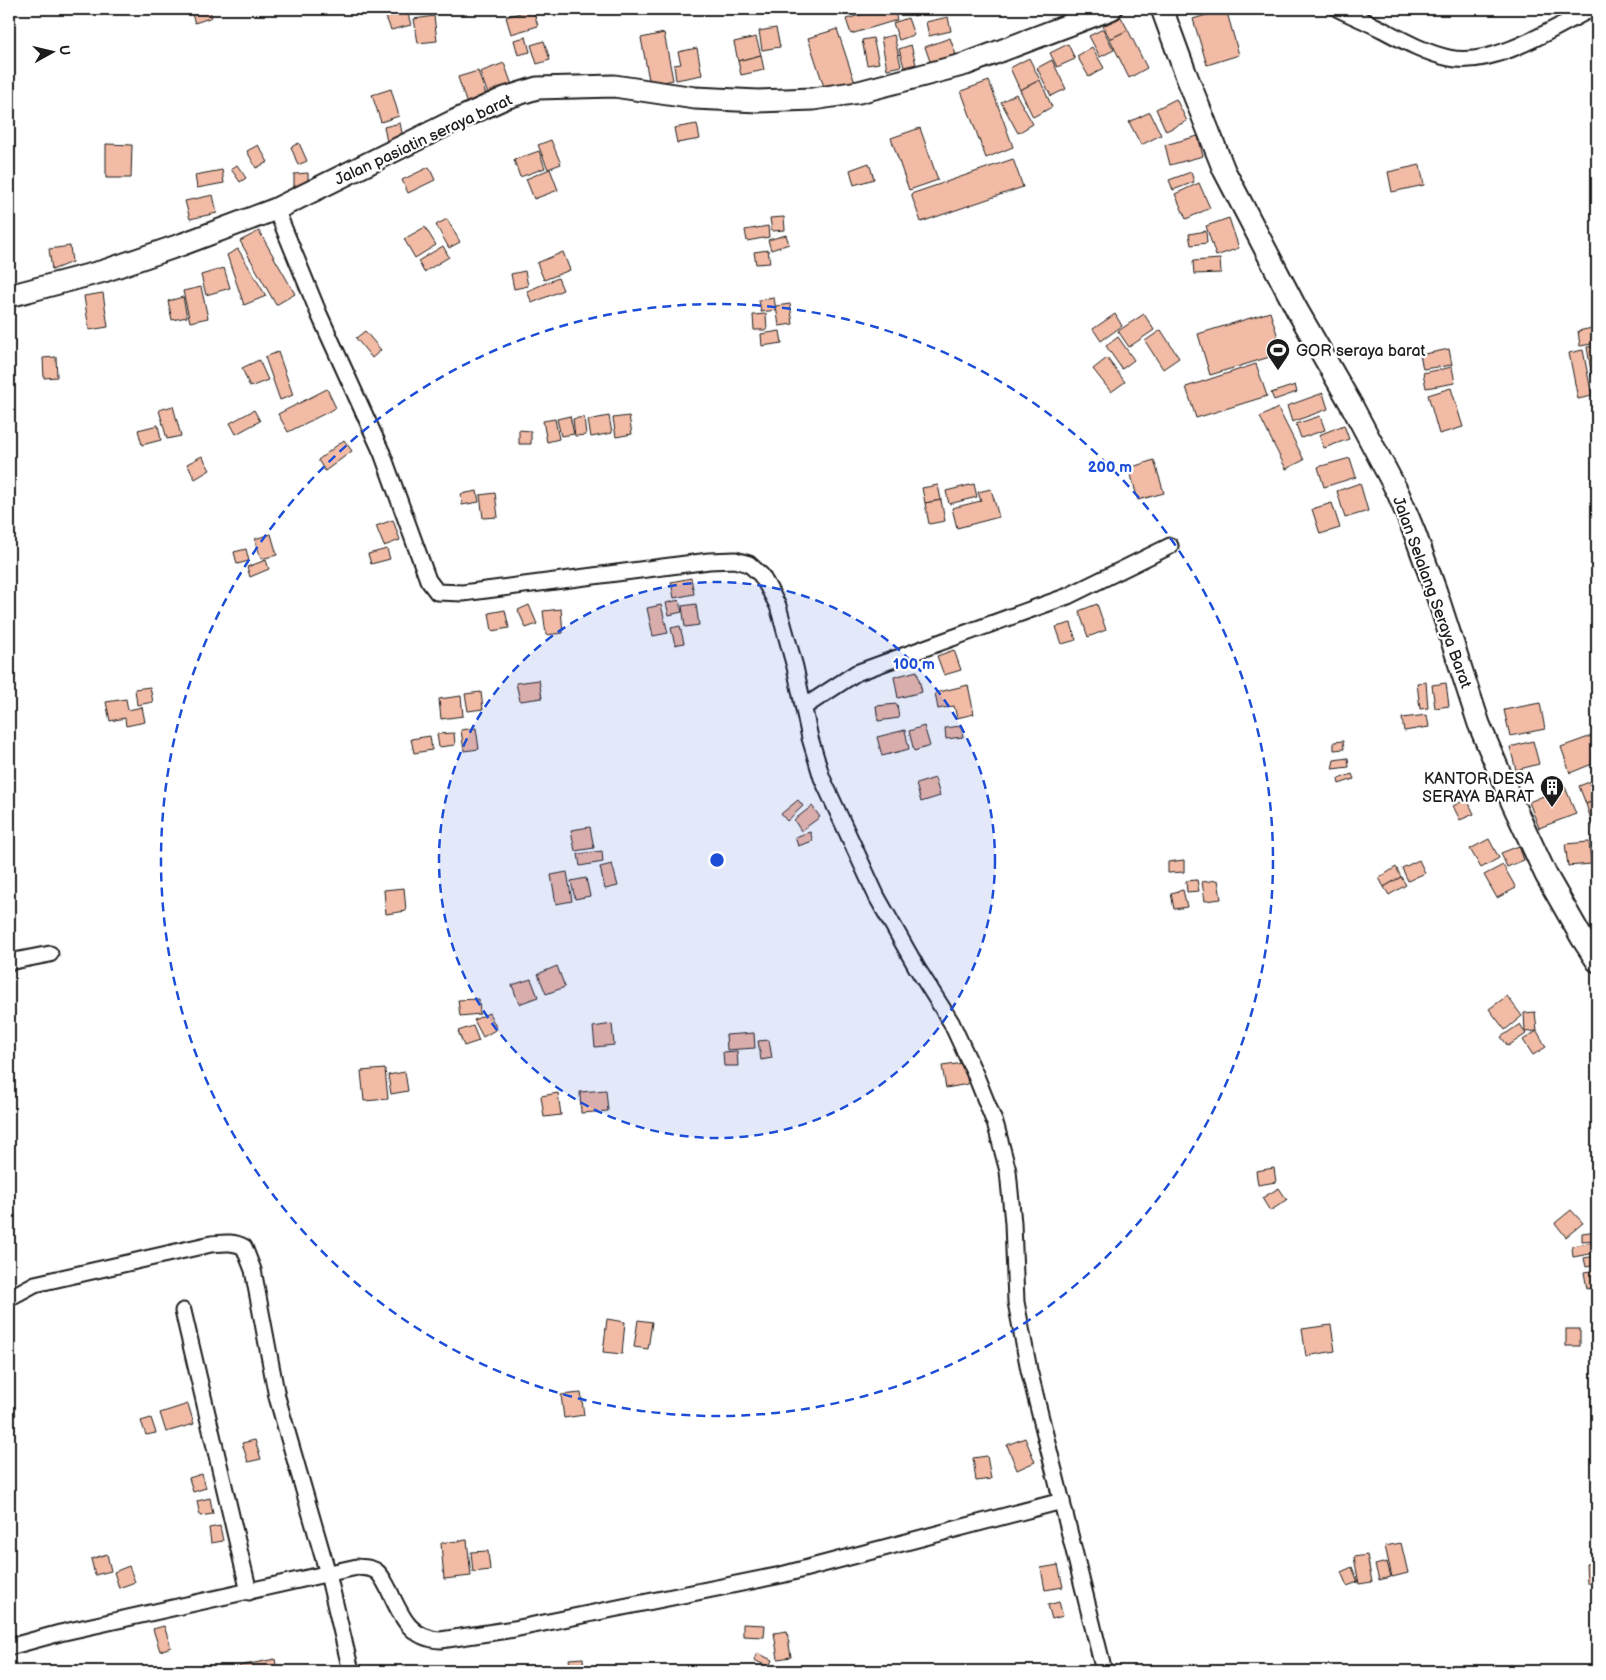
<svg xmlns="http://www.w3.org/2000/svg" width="1606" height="1680" font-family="'Balsamiq Sans',sans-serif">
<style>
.building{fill:#f2bba5;stroke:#1c1c1c}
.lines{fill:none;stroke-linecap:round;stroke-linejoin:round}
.street-casing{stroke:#1c1c1c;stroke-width:19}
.secondary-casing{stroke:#1c1c1c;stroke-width:25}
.street{stroke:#fff;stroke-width:15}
.secondary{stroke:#fff;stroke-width:21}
.ring{fill:none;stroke:#1d4ed8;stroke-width:2.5;stroke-dasharray:9 6}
.labels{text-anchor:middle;stroke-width:4.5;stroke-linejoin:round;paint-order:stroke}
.street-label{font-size:16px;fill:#1c1c1c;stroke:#fff}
.poi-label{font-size:16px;fill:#1c1c1c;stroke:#fff;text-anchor:start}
.centre{fill:#1d4ed8;stroke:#fff;stroke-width:2.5}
.ring-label{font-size:15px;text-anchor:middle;font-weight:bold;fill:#1d4ed8;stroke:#fff;stroke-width:4.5;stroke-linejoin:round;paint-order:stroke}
</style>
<rect width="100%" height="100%" fill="#fff"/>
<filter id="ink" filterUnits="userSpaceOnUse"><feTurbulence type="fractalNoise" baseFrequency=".02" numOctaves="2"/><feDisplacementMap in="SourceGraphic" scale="10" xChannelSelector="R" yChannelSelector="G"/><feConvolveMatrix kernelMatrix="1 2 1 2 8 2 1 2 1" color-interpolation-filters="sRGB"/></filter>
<g filter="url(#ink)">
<g class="building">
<polygon points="190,9 209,9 212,17 195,23"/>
<polygon points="533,9 538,26 511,34 506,17"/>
<polygon points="881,9 894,9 897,20 851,34 846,19"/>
<polygon points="911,9 929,9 914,16"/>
<polygon points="1226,9 1239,55 1207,65 1193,19"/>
<polygon points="407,11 411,25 391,30 386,17"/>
<polygon points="434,16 437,41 418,43 414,19"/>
<polygon points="948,17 951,31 929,36 926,22"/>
<polygon points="1121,17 1128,30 1110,39 1103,26"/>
<polygon points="908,18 914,35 899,40 893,23"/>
<polygon points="776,28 780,47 762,50 759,31"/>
<polygon points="837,29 855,83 826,93 808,38"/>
<polygon points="1103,29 1114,50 1100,57 1089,36"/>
<polygon points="1128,30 1147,68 1129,78 1110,39"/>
<polygon points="664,33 673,80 650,85 641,38"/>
<polygon points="894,35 901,66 887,69 881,38"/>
<polygon points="526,37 530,52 518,55 514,40"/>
<polygon points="756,37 761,55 738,61 734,42"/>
<polygon points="873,38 879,63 867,65 862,40"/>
<polygon points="950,38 956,55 931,64 925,47"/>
<polygon points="544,41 550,60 537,64 531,45"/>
<polygon points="1068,44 1075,59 1057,67 1050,53"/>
<polygon points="911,45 916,64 904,67 899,49"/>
<polygon points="1092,47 1104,68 1089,77 1077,56"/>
<polygon points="697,48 702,75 676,80 674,65 681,64 678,52"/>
<polygon points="761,55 764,70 741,75 738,61"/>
<polygon points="1029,58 1040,80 1020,90 1010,68"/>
<polygon points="1052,60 1066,89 1051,96 1037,68"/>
<polygon points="504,63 513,88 489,97 480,72"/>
<polygon points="478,71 489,104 469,111 458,77"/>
<polygon points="1040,80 1052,107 1033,117 1020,90"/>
<polygon points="989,81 1013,147 986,158 961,91"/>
<polygon points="391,89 399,116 381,122 372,95"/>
<polygon points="1016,94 1033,124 1018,133 1001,102"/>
<polygon points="1176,99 1187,121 1166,131 1156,109"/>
<polygon points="1150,112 1161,135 1141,145 1129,122"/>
<polygon points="400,123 404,143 388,147 384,127"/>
<polygon points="697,124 700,139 677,143 674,128"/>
<polygon points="920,128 938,180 909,190 891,138"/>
<polygon points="1198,136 1203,156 1170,165 1165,145"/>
<polygon points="551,140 561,164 548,169 538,145"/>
<polygon points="299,143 307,161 298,165 291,147"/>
<polygon points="106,144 132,145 131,178 106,178"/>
<polygon points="258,145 268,162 256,168 247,151"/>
<polygon points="539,151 545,168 520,177 514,160"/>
<polygon points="1013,159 1023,187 921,222 911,194"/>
<polygon points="869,163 874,179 854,185 850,170"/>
<polygon points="237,165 246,178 240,182 231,169"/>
<polygon points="1420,165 1424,185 1392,192 1388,172"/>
<polygon points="429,167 435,180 408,193 402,180"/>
<polygon points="550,169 558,190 534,199 526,179"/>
<polygon points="222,170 224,183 197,188 195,175"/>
<polygon points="1191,172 1194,182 1173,190 1169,180"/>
<polygon points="308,173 308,191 294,192 294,174"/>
<polygon points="1199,183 1210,208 1186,219 1175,194"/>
<polygon points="213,195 217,213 190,219 185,201"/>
<polygon points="784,217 785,230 772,231 770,218"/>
<polygon points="1229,218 1239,248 1216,256 1206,226"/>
<polygon points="447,219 460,242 449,248 436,225"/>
<polygon points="768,226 769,237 747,241 745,230"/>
<polygon points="425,227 436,245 415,258 404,239"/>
<polygon points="259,231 295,294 276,305 240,241"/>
<polygon points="1206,231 1207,243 1191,245 1189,234"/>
<polygon points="786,235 789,244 771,250 768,240"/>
<polygon points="70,246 72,262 52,270 49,249"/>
<polygon points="443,246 449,257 424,272 418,261"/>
<polygon points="238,249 266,296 244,305 227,255"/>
<polygon points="768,250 770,263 756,264 754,252"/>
<polygon points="563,252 570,270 544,280 537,263"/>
<polygon points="1220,259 1221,273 1194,274 1193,261"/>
<polygon points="224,268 230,288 206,295 201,275"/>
<polygon points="525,271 528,286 514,289 511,274"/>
<polygon points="558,278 563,290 532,303 527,291"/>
<polygon points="201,287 208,318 190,322 183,291"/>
<polygon points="103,293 108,327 89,330 84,296"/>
<polygon points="183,297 187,317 172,320 168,301"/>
<polygon points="774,298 776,310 761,312 759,300"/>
<polygon points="790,304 793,324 779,326 776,306"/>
<polygon points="1270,312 1283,353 1210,375 1198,334"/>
<polygon points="766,314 767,330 754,330 753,315"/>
<polygon points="1115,314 1122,326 1101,341 1093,329"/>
<polygon points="1144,314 1154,330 1129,347 1118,331"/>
<polygon points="1597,327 1597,343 1580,346 1578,331"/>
<polygon points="1161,330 1179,358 1163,369 1145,341"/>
<polygon points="365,331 381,350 372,358 356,338"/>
<polygon points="780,331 782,343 762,346 761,334"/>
<polygon points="1118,337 1134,360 1122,369 1106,346"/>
<polygon points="1597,346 1597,376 1592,377 1587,347"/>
<polygon points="1449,349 1452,365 1423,369 1420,355"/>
<polygon points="1583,350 1592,396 1578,399 1569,353"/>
<polygon points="278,352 293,395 280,400 265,357"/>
<polygon points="56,357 57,377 44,378 43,358"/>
<polygon points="1107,358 1125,382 1111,392 1093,369"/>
<polygon points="259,360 268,380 250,387 242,368"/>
<polygon points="1256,364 1267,396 1196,418 1186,387"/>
<polygon points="1452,367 1455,383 1426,388 1423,373"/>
<polygon points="1295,385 1297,392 1274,400 1271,393"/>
<polygon points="1451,388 1463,427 1439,434 1428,395"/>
<polygon points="327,389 336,408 288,432 278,414"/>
<polygon points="1323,393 1328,409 1292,422 1287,406"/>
<polygon points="173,406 181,436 167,439 159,410"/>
<polygon points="1278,408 1304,460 1286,469 1260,417"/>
<polygon points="254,410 260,421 236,434 230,423"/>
<polygon points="570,416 574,434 561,436 557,419"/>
<polygon points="609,416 612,433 591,437 588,420"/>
<polygon points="629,416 632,434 616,437 613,418"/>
<polygon points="1320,416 1325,430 1301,438 1296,424"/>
<polygon points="584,417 586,435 575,436 573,419"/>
<polygon points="555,419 559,439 547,442 543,421"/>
<polygon points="158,425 161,440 142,445 138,430"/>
<polygon points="1344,425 1349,439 1324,448 1319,435"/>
<polygon points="519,430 531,431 531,444 519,444"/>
<polygon points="344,440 352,451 325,471 318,460"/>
<polygon points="202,456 210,470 195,479 187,464"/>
<polygon points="1350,458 1356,477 1324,487 1318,467"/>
<polygon points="1154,460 1164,493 1138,500 1129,468"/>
<polygon points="1360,483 1368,511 1345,518 1337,491"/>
<polygon points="974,484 977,497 949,504 946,491"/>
<polygon points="938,485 941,500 925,503 922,488"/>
<polygon points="991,489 999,517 957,528 952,508 981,501 978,492"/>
<polygon points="477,491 479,502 462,505 461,494"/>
<polygon points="495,493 498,517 483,518 480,495"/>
<polygon points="941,500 945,521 929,524 925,503"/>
<polygon points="1332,503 1340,528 1320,534 1312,509"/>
<polygon points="393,520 400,540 384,546 376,526"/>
<polygon points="271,534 277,555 261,559 255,539"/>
<polygon points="246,549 249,561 237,564 234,552"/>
<polygon points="387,549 390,559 371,564 368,554"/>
<polygon points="266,560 269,569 250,577 247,567"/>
<polygon points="691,578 694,594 674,598 671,582"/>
<polygon points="679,600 682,612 669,615 666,603"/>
<polygon points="696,604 699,625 685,627 682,606"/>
<polygon points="1097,604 1106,630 1088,637 1079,611"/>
<polygon points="529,605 537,624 526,628 518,610"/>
<polygon points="661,605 668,633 653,636 647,608"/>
<polygon points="561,609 563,633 546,635 543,611"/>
<polygon points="505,610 509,628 492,631 489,613"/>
<polygon points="1071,623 1076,640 1062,644 1056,627"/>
<polygon points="680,626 684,643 675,645 671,628"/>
<polygon points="954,650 961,670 944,675 937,656"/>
<polygon points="917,671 922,692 898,698 894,677"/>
<polygon points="539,680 542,698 520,701 516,683"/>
<polygon points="1426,682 1428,708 1420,709 1417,683"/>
<polygon points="1446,683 1449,706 1435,708 1432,685"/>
<polygon points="968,685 974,714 957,718 954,706 938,709 935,693"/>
<polygon points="150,687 153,702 137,705 135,689"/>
<polygon points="481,692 483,709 468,711 465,694"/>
<polygon points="461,696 463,716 441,719 439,699"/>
<polygon points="126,699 128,710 142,707 145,722 126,726 125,718 110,721 106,702"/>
<polygon points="1540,703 1545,729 1510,736 1504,710"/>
<polygon points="897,704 899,718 878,721 876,706"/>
<polygon points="1427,715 1429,727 1404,731 1402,718"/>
<polygon points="924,726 930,746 914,751 909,731"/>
<polygon points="961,726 963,737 946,739 945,728"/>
<polygon points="476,728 479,749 464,751 461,730"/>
<polygon points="905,730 909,749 882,756 877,737"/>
<polygon points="454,733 455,745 439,747 437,734"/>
<polygon points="1597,734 1597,762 1570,773 1561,747"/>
<polygon points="430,736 432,750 414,753 411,739"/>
<polygon points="1343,741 1344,749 1334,750 1334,742"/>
<polygon points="1533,741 1539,764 1516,770 1510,747"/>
<polygon points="1348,758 1349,767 1332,769 1334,760"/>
<polygon points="1352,774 1354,779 1339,784 1338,779"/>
<polygon points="935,778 940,796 921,802 916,784"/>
<polygon points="1597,779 1597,800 1586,804 1579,786"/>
<polygon points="1565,787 1576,814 1539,828 1529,802"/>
<polygon points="1467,799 1474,814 1460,820 1453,806"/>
<polygon points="798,800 803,806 787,821 781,814"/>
<polygon points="1597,800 1597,835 1596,835 1586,804"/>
<polygon points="812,806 820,817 801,831 794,820"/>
<polygon points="590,827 594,848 575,851 571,830"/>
<polygon points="810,832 813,841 798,846 795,837"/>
<polygon points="1489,839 1499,858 1481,868 1470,849"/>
<polygon points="1589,842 1591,864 1568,866 1565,844"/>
<polygon points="1519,846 1524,860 1507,867 1501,853"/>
<polygon points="602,851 603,862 580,866 578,854"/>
<polygon points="1184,860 1184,872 1168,873 1168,862"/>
<polygon points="1419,860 1425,873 1408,881 1402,868"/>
<polygon points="612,864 618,886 605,889 600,867"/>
<polygon points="1503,865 1516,888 1497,898 1484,875"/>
<polygon points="1396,867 1401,877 1384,887 1379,878"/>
<polygon points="567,872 572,901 556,904 551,875"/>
<polygon points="1401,877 1406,885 1389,895 1384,887"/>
<polygon points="586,878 590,896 575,899 571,881"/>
<polygon points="1197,880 1199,891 1187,892 1186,881"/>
<polygon points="1218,880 1221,899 1205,901 1202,882"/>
<polygon points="404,888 406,911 386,914 384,890"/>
<polygon points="1183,890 1187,907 1174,909 1171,893"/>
<polygon points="557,966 565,987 546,994 538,974"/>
<polygon points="531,979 538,997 519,1004 512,985"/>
<polygon points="1507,996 1522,1016 1505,1030 1489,1009"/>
<polygon points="479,999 480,1014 460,1016 458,1000"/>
<polygon points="1535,1012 1537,1031 1525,1032 1524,1013"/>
<polygon points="489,1013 497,1029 483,1037 474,1020"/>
<polygon points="612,1024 614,1045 595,1047 593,1027"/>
<polygon points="1520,1024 1526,1034 1508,1046 1501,1037"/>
<polygon points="473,1026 479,1041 464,1046 458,1031"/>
<polygon points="1537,1031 1546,1047 1533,1055 1523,1040"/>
<polygon points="754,1033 755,1048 727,1050 726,1035"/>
<polygon points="769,1040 772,1058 761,1060 758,1041"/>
<polygon points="737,1051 738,1066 724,1066 723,1052"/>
<polygon points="964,1063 968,1084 946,1088 942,1066"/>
<polygon points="385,1069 388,1099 364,1101 361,1071"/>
<polygon points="405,1072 408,1091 391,1094 388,1075"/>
<polygon points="606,1090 608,1111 581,1113 580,1092"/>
<polygon points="558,1093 561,1115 544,1117 541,1096"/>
<polygon points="1274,1168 1276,1182 1258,1185 1256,1171"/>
<polygon points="1279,1188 1287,1200 1270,1211 1262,1198"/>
<polygon points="1571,1210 1583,1223 1566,1237 1555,1223"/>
<polygon points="1597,1231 1597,1240 1582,1241 1582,1233"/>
<polygon points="1593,1242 1595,1253 1573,1257 1572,1246"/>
<polygon points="1597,1256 1597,1265 1586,1267 1584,1258"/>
<polygon points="1597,1270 1597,1287 1587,1289 1584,1272"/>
<polygon points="607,1319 625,1322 622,1354 603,1352"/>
<polygon points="638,1320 652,1322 648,1349 634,1347"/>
<polygon points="1331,1325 1335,1351 1306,1356 1302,1329"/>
<rect x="1566" y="1329" width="14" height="17"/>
<polygon points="581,1393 584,1415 564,1418 561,1395"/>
<polygon points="188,1404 194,1424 166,1432 160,1413"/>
<polygon points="151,1418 156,1433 146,1435 141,1421"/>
<polygon points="1025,1438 1035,1462 1017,1470 1007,1445"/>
<polygon points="255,1440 261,1459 248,1462 242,1443"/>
<polygon points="987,1456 991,1479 976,1481 973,1458"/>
<polygon points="202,1474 206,1488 193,1492 189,1478"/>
<polygon points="210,1498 213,1514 200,1516 197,1501"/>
<polygon points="220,1526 223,1541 211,1543 209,1528"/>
<polygon points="467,1540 471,1576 444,1579 441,1543"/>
<polygon points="1401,1543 1408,1573 1392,1577 1385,1546"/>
<polygon points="488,1551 490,1570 473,1572 471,1552"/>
<polygon points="107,1554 111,1571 95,1575 91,1559"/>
<polygon points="1367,1555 1372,1582 1359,1584 1354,1557"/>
<polygon points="1387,1562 1391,1577 1379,1580 1375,1565"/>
<polygon points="1595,1563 1596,1583 1587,1583 1586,1564"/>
<polygon points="1058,1565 1063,1587 1045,1590 1041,1568"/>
<polygon points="129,1566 135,1582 119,1588 114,1572"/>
<polygon points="1352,1567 1358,1582 1347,1586 1341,1572"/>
<polygon points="1059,1602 1063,1616 1052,1619 1048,1605"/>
<polygon points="743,1624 765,1625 764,1637 743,1636"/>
<polygon points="164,1626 171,1647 160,1651 153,1629"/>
<polygon points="787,1631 791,1657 778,1659 774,1633"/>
<polygon points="757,1653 772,1660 769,1667 754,1660"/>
<polygon points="583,1658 584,1671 571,1671 569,1659"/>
<polygon points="275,1659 277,1671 240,1671 239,1666"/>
</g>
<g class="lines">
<g class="street-casing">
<g id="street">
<path d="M1338,9C1353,16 1368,22 1383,30C1404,41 1426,53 1449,58C1492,68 1554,28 1591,9"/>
<polyline points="276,209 319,314 382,453 428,580 437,592 463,593 709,561 735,560 749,564 761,575 768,587 778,606 795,667 810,738 822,778 877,897 917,968 951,1022 976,1076 996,1126 1008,1171 1013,1223 1016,1302 1029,1370 1104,1671"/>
<polyline points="804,707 856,673 1068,596 1170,546"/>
<polyline points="9,962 50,954"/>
<path d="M9,1298L35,1284L211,1244C223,1243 233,1241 244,1247L253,1270L277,1397L328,1574L351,1671"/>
<polyline points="183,1311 249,1592"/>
<path d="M9,1647L60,1633L357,1567C363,1568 370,1567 376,1571C382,1575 385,1583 389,1590C401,1616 410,1639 441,1640L514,1629L781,1575L1062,1501"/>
</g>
</g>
<g class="secondary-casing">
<g id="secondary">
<polyline points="1162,9 1185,72 1224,170 1297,310 1352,406 1398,493 1415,534 1436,592 1479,724 1512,802 1546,875 1582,938 1597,961"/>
<polyline points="9,296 104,271 183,244 276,209 452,122 505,98 537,88 614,86 695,98 758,101 813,99 859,92 966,64 1111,9"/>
</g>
</g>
<use href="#street" class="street"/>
<use href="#secondary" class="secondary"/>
</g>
</g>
<circle cx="717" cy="860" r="278" fill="#1d4ed8" fill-opacity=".12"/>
<g class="ring">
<circle cx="717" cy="860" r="278"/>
<circle cx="717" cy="860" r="556"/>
</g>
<defs>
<g id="stadium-pin" transform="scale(1.25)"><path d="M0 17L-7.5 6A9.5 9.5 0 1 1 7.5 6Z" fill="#1c1c1c" stroke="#fff"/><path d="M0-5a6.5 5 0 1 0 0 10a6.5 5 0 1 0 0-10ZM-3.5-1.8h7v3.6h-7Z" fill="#fff"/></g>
<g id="building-pin" transform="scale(1.25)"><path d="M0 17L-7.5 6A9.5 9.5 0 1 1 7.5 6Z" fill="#1c1c1c" stroke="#fff"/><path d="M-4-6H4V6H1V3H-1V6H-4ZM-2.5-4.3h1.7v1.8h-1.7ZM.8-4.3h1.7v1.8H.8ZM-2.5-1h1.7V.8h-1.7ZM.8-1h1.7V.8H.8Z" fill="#fff"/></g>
</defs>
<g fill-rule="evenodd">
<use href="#stadium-pin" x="1278" y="350"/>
<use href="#building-pin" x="1552" y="787"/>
</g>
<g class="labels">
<g class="street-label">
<text transform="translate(423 139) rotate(-25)" y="6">Jalan pasiatin seraya barat</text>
<text transform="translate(1433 592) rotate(70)" y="6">Jalan Selalang Seraya Barat</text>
</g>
<g class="poi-label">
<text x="1296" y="356">GOR seraya barat</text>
<text x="1534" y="784" text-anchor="end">KANTOR DESA<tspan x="1534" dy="18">SERAYA BARAT</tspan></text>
</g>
</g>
<circle cx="717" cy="860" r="8" class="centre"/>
<g class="ring-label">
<text x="1110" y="472">200 m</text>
<text x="914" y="669">100 m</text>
</g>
<rect width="1606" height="1680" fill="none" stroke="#fff" stroke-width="30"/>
<rect x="15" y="15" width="1576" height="1650" fill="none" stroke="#1c1c1c" stroke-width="2" filter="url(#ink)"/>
<g transform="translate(52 52) rotate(82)" stroke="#ffffff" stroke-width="4" paint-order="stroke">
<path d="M0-4L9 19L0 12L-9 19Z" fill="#1c1c1c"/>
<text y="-8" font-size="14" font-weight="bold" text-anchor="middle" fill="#1c1c1c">U</text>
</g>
</svg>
